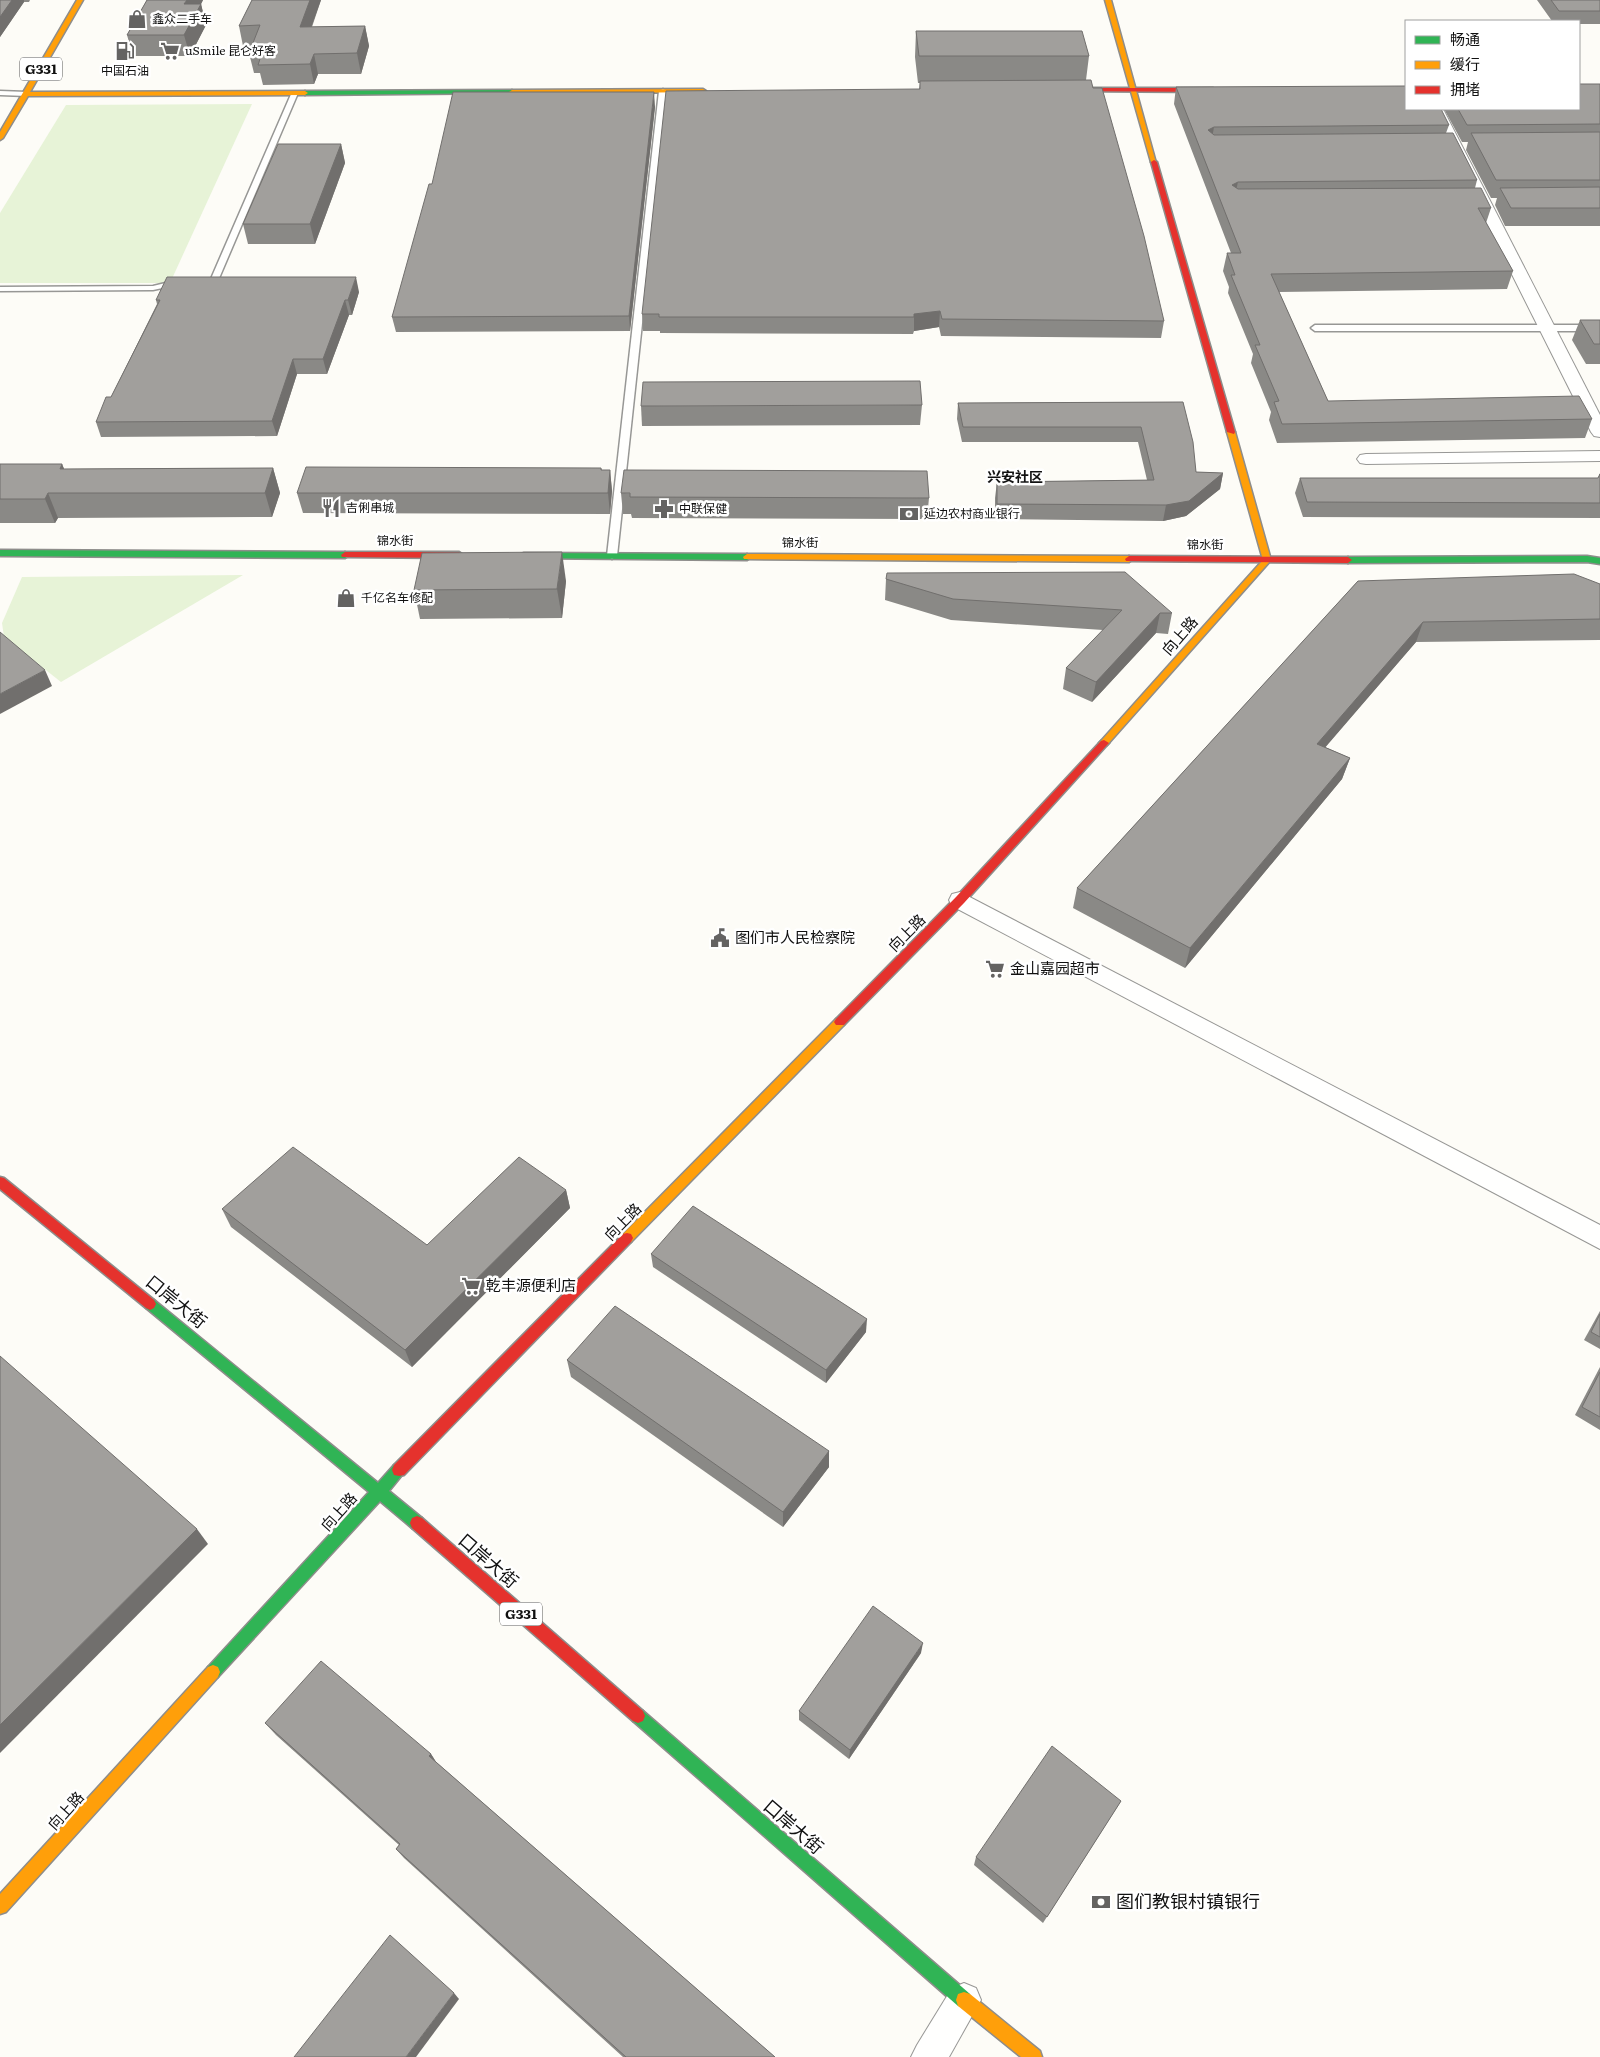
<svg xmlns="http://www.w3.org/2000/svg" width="1600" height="2057" font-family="Literata,'Noto Sans SC',serif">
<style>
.green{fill:#e7f3d7}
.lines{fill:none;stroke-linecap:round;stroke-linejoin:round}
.lane-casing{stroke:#979795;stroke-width:3}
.street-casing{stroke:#979795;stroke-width:2}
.fast-casing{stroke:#8e8d8b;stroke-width:3}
.slow-casing{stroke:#8e8d8b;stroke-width:3}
.jam-casing{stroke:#8e8d8b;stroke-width:3}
.lane{fill:#fffffe;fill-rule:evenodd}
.street{fill:#fffffe;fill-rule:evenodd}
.fast{fill:#30b455;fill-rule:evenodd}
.slow{fill:#ff9f0a;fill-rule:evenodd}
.jam{fill:#e5322d;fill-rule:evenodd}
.wall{fill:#8a8986}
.shaded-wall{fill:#716f6d}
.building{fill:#a19f9c;stroke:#716f6d}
.labels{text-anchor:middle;stroke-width:5;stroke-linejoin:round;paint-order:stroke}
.far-poi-label{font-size:12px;fill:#111;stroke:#fff;text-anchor:start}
.far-street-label{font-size:12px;fill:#111;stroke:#fff}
.shield{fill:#fff;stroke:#585858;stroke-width:1}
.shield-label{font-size:14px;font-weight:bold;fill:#111}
.far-neighbourhood-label{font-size:14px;font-weight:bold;fill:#111;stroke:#fff}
.street-label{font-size:15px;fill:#111;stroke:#fff}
.poi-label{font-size:15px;fill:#111;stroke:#fff;text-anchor:start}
.near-street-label{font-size:18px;fill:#111;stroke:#fff}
.near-poi-label{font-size:18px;fill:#111;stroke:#fff;text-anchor:start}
</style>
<rect width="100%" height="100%" fill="#fdfcf7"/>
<g class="green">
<polygon points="252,104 170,283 0,283 0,213 66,105"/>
<polygon points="243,575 61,682 4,637 2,623 22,577"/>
</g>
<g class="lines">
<g class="lane-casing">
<g id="lane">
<polygon points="663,89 667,91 617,556 612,559 607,556 659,91"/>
<polygon points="0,91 27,92 31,94 27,96 0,95"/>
<polygon points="292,92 298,93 217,283 213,285 200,285 200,281 210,281"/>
<polygon points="178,280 182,282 181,284 153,290 0,291 0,287 153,286"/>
<polygon points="1600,325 1600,331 1315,331 1311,328 1315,325"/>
</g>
</g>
<g class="street-casing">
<g id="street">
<polygon points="1429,109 1443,109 1600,415 1600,437 1594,436 1591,432"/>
<polygon points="1600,451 1600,461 1366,464 1360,463 1357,459 1360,455 1366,454"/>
<polygon points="960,892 1600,1225 1600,1249 952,906 949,900 952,894"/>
<polygon points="964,1983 976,1988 981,2000 949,2057 911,2057 917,2045 952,1988"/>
</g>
</g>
<g class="fast-casing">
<g id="fast">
<polygon points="512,90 514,91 514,93 305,95 302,93 305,91"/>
<polygon points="0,550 345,552 349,555 345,558 0,556"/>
<polygon points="524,553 747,554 751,557 747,560 521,558 521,554"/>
<polygon points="1587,556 1600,558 1600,564 1587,562 1348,563 1344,560 1348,557"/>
<polygon points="150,1298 154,1300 378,1483 394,1465 399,1464 404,1465 406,1470 389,1491 422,1518 424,1523 422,1528 417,1530 412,1528 380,1501 218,1677 213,1679 208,1677 206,1672 208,1667 369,1492 146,1308 144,1304 146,1300"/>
<polygon points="638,1709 643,1711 970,1994 972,2000 970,2006 964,2008 958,2006 633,1721 631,1716 633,1711"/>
</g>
</g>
<g class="slow-casing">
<g id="slow">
<polygon points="77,0 83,0 30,92 305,91 308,93 305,95 28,96 3,138 0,140 0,132"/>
<polygon points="1105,0 1111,0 1156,163 1151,162"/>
<polygon points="703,89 706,91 705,92 512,94 509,92 512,90"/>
<polygon points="1228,430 1235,432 1271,560 1107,745 1101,745 1099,743 1101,741 1263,560 1227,432"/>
<polygon points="747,554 1129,556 1133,559 1129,562 744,559 743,557"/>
<polygon points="840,1018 844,1019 846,1022 844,1025 631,1242 627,1243 623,1242 621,1238 623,1234 836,1019"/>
<polygon points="213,1665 218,1667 220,1672 218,1677 6,1912 0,1914 0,1894 208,1667"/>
<polygon points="964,1992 970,1994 1040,2051 1042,2057 1021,2057 958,2006 956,2000 958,1994"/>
</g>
</g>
<g class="jam-casing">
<g id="jam">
<polygon points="1064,88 1213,88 1216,90 1213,92 1066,91 1064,90"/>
<polygon points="1154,160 1157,162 1235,432 1234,434 1227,432 1151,162"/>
<polygon points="345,552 459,552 463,555 459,558 342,557 341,555"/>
<polygon points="1129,556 1348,557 1352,560 1348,563 1126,561 1125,559"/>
<polygon points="1104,740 1109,743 1107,745 964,903 844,1025 836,1025 834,1022 836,1019 956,897 1101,741"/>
<polygon points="0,1177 4,1178 154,1300 156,1304 154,1308 150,1310 146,1308 0,1189"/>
<polygon points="627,1233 631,1234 633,1238 631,1242 404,1475 399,1476 394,1475 392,1470 394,1465 623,1234"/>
<polygon points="417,1516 422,1518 643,1711 645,1716 643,1721 638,1723 633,1721 412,1528 410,1523 412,1518"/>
</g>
</g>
<use href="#lane" class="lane"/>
<use href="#street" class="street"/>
<use href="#fast" class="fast"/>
<use href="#slow" class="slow"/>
<use href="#jam" class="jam"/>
</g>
<g class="wall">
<polygon points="0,0 30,0 29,2 24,2 0,37"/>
<polygon points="147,0 203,0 201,4 206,25 190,56 133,56 127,35"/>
<polygon points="252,0 321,0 312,27 365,26 369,46 361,74 318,74 314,84 263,85 260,73 254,73 249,53 252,46 243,46 239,26"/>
<polygon points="1537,0 1600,0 1600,24 1579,24 1579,21 1552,21"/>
<polygon points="916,31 1089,56 1086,80 1164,321 1161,338 941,336 939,327 914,331 913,334 660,333 660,331 643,331 642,314 919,89 920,83 918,83 915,57"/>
<polygon points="1600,84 1600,226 1505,226 1495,205 1497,198 1491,198 1466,150 1468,142 1462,142 1444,109 1579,109"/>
<polygon points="1176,87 1449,125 1446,133 1477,180 1475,188 1491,208 1486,223 1513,271 1507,289 1279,292 1328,401 1592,419 1585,438 1277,443 1269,420 1271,412 1251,363 1253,354 1228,293 1229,287 1223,271 1227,253 1231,253 1174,104"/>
<polygon points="655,107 630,331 396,332 392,317 432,184"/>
<polygon points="341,144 345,163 315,244 248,244 243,224"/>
<polygon points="359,292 352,315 349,315 327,374 297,374 277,436 101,437 96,422 111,397 157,304 156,300"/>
<polygon points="1580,320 1600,320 1600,364 1586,364 1572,340"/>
<polygon points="1183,402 1196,472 1223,473 1220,489 1186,516 1163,521 995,519 995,498 997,482 1147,480 1138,442 962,442 957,419 958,403"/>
<polygon points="922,405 920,425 642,426 641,406"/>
<polygon points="0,464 62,464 64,469 273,468 280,493 272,517 58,518 55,523 0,523"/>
<polygon points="601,468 602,470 610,470 612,491 610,514 303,513 297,493"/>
<polygon points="1600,473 1600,518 1303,517 1295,493 1300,478 1598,478"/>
<polygon points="621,493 929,498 927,519 632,518 631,514 623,514"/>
<polygon points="886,579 1172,613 1168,634 1156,633 1092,702 1063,689 1066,668 1103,630 951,620 885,600"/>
<polygon points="566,581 562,618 420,619 414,590"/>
<polygon points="1358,581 1600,584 1600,640 1416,642 1325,747 1350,758 1342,779 1185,968 1073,908 1077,888"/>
<polygon points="566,1190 570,1208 412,1367 231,1227 222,1209 427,1245"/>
<polygon points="651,1254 866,1332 826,1383 653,1267"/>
<polygon points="1600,1311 1600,1349 1584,1340"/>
<polygon points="567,1360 829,1451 829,1467 783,1527 571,1377"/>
<polygon points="1600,1367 1600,1430 1575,1415"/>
<polygon points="921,1653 849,1759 799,1720 799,1711"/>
<polygon points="265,1723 431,1754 436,1762 775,2057 623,2057 404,1858 396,1849 399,1845 276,1735"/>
<polygon points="1121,1801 1043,1923 974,1865 976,1857"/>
</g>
<g class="shaded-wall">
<polygon points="12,0 24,0 24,2 0,37 0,17"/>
<polygon points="187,0 203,0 195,16 201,4 206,25 190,56 184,35 184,4"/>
<polygon points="310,0 321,0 304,47 300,27"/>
<polygon points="365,26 369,46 361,74 357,53"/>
<polygon points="314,54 318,74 314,84 310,64"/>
<polygon points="654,92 655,107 630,331 629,316"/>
<polygon points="1214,127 1211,144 1208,130"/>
<polygon points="341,144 345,163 315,244 310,224"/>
<polygon points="1238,182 1234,199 1232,185"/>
<polygon points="356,277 359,292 352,315 348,300"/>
<polygon points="345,300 349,315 327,374 323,359"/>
<polygon points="940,311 939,327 914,331 914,314"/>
<polygon points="293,359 297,374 277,436 272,421"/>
<polygon points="62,464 72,488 60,469"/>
<polygon points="273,468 280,493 272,517 265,493"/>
<polygon points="610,470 612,491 610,514 608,493"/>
<polygon points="1223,473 1220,489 1186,516 1163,521 1166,505"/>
<polygon points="48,493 58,518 55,523 45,499"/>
<polygon points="562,552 566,581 562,618 557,589"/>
<polygon points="1160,613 1156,633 1092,702 1096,682"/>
<polygon points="1423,622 1416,642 1311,764 1317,744"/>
<polygon points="45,670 52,686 0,714 0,694"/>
<polygon points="1350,758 1342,779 1185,968 1190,948"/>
<polygon points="566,1190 570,1208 412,1367 405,1350"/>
<polygon points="867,1319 866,1332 826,1383 826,1370"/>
<polygon points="829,1451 829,1467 783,1527 783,1512"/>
<polygon points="197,1529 208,1544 0,1753 0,1725"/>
<polygon points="923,1643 921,1653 849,1759 850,1750"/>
<polygon points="431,1754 438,1765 429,1756"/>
<polygon points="454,1993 459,1999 416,2057 406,2057"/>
</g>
<g class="building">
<polygon points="0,0 12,0 0,17"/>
<polygon points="147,0 187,0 184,4 201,4 184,35 127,35"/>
<polygon points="252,0 310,0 300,27 365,26 357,53 314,54 310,64 258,65 262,53 249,53 260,25 239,26"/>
<polygon points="1551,0 1600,0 1600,11 1559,11"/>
<polygon points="916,31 1082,31 1089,56 919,56"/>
<polygon points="1091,80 1093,88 1102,88 1144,236 1164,321 942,319 940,311 914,314 914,317 659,317 659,314 642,314 666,91 920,89 920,81"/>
<polygon points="1579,84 1600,84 1600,124 1467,125 1458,109 1579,109"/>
<polygon points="1406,86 1406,109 1441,109 1449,125 1214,127 1208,130 1214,135 1453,133 1477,180 1238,182 1232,185 1238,189 1481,188 1491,208 1478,208 1513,271 1271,274 1328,401 1579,396 1592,419 1282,424 1274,402 1279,401 1255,345 1260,345 1231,275 1235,275 1227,253 1241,253 1176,87"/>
<polygon points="453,92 654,92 629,316 392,317 429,184 432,184"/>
<polygon points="1600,132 1600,180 1496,180 1471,133"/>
<polygon points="278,144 341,144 310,224 243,224"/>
<polygon points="1600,187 1600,208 1511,208 1500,188"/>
<polygon points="167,277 356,277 348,300 345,300 323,359 293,359 272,421 96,422 106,397 111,397 160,300 156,300"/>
<polygon points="1580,320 1600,320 1600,344 1594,344"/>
<polygon points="920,381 922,405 641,406 643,382"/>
<polygon points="1183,402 1193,442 1196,472 1223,473 1189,501 1166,505 997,504 997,482 1154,480 1141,427 963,427 958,403"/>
<polygon points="0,464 62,464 60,469 273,468 265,493 48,493 45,499 0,499"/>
<polygon points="306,467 601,468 601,470 610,470 608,493 297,493"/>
<polygon points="624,470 927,471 929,498 630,497 630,493 621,493"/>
<polygon points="1600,474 1600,503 1307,502 1300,478 1598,478"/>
<polygon points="562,552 557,589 414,590 422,553"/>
<polygon points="1125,572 1172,613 1160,613 1096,682 1066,668 1122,610 953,599 886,579 887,573"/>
<polygon points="1574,574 1600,584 1600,619 1423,622 1317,744 1350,758 1190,948 1077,888 1358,581"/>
<polygon points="0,632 45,670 0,694"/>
<polygon points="293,1147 427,1245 519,1157 566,1190 405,1350 222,1209"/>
<polygon points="693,1206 867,1319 826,1370 651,1254"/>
<polygon points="615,1306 829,1451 783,1512 567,1360"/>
<polygon points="1600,1314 1600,1337 1591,1332"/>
<polygon points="0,1356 197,1529 0,1725"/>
<polygon points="1600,1372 1600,1417 1582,1407"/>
<polygon points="873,1606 923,1643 850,1750 799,1711"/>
<polygon points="321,1661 431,1754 429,1756 775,2057 626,2057 396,1849 400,1844 265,1723"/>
<polygon points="1052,1746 1121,1801 1047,1917 976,1857"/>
<polygon points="390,1935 454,1993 406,2057 294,2057"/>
</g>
<defs>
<g id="shop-bare" transform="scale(1.5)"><path d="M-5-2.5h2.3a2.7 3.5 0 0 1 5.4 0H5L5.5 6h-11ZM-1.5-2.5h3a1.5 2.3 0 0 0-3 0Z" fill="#646362" stroke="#fff" stroke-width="2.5" paint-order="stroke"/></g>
<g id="fuel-bare" transform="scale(1.5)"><path d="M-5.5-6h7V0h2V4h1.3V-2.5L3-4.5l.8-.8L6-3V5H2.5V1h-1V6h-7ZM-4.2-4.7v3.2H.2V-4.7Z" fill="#646362" stroke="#fff" stroke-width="2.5" paint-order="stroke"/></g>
<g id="supermarket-bare" transform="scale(1.5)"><path d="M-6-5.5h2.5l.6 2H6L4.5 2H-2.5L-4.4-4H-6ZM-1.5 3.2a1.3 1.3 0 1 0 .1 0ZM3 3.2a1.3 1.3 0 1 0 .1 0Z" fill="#646362" stroke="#fff" stroke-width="2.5" paint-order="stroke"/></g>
<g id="restaurant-bare" transform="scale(1.5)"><path d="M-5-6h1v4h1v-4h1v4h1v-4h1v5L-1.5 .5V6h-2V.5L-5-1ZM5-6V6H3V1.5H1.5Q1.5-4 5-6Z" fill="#646362" stroke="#fff" stroke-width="2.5" paint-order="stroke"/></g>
<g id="pharmacy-bare" transform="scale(1.5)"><path d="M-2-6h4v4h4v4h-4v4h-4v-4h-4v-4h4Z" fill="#646362" stroke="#fff" stroke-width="2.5" paint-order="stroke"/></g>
<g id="bank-bare" transform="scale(1.5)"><path d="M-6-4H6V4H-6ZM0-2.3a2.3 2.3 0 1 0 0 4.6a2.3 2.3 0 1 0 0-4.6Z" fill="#646362" stroke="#fff" stroke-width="2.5" paint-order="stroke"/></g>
<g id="civic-bare" transform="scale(1.5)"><path d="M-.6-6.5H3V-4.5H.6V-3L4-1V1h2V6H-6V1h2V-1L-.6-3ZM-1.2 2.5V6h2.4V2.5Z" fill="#646362" stroke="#fff" stroke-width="2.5" paint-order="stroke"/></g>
</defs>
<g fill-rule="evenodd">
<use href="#shop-bare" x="137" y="19"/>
<use href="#fuel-bare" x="125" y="51"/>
<use href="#supermarket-bare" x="170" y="51"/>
<use href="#restaurant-bare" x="331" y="508"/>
<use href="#pharmacy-bare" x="664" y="509"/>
<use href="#bank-bare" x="909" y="514"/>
<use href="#shop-bare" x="346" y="598"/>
<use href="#civic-bare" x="720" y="938"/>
<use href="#supermarket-bare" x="995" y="969"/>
<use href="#supermarket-bare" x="471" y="1286"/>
<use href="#bank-bare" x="1101" y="1902"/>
</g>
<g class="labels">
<g class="far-poi-label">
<text x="152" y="23">鑫众二手车</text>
<text x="185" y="55">uSmile 昆仑好客</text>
<text x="125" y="75" text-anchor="middle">中国石油</text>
<text x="346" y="512">吉俐串城</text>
<text x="679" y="513">中联保健</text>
<text x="924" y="518">延边农村商业银行</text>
<text x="361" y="602">千亿名车修配</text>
</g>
<g class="far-street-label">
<text x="395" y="545">锦水街</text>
<text x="800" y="547">锦水街</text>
<text x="1205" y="549">锦水街</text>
</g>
<g class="shield">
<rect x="20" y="57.5" width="42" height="23" rx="4"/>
<rect x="500" y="1602.5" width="42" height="23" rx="4"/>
</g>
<g class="shield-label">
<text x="41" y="74">G331</text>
<text x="521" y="1619">G331</text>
</g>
<g class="far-neighbourhood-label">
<text x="1015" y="482">兴安社区</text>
</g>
<g class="street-label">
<text transform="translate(1180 636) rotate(-49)" y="5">向上路</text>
<text transform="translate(907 933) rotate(-45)" y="5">向上路</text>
<text transform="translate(623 1222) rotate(-45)" y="5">向上路</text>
<text transform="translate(339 1512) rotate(-48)" y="5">向上路</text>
<text transform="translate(66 1811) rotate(-48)" y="5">向上路</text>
</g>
<g class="poi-label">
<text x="735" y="943">图们市人民检察院</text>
<text x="1010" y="974">金山嘉园超市</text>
<text x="486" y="1291">乾丰源便利店</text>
</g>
<g class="near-street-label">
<text transform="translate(176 1302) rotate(39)" y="6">口岸大街</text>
<text transform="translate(488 1561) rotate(41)" y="6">口岸大街</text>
<text transform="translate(793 1827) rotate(41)" y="6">口岸大街</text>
</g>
<g class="near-poi-label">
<text x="1116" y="1908">图们教银村镇银行</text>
</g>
</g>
<rect x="1405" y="20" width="175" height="90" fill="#ffffff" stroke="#a0a0a0"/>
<rect x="1415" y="36" width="25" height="8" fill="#30b455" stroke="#a0a0a0"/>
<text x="1450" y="45" font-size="15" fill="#111111">畅通</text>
<rect x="1415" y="61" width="25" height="8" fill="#ff9f0a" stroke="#a0a0a0"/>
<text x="1450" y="70" font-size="15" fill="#111111">缓行</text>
<rect x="1415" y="86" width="25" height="8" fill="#e5322d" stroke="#a0a0a0"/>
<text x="1450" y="95" font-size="15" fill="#111111">拥堵</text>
</svg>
